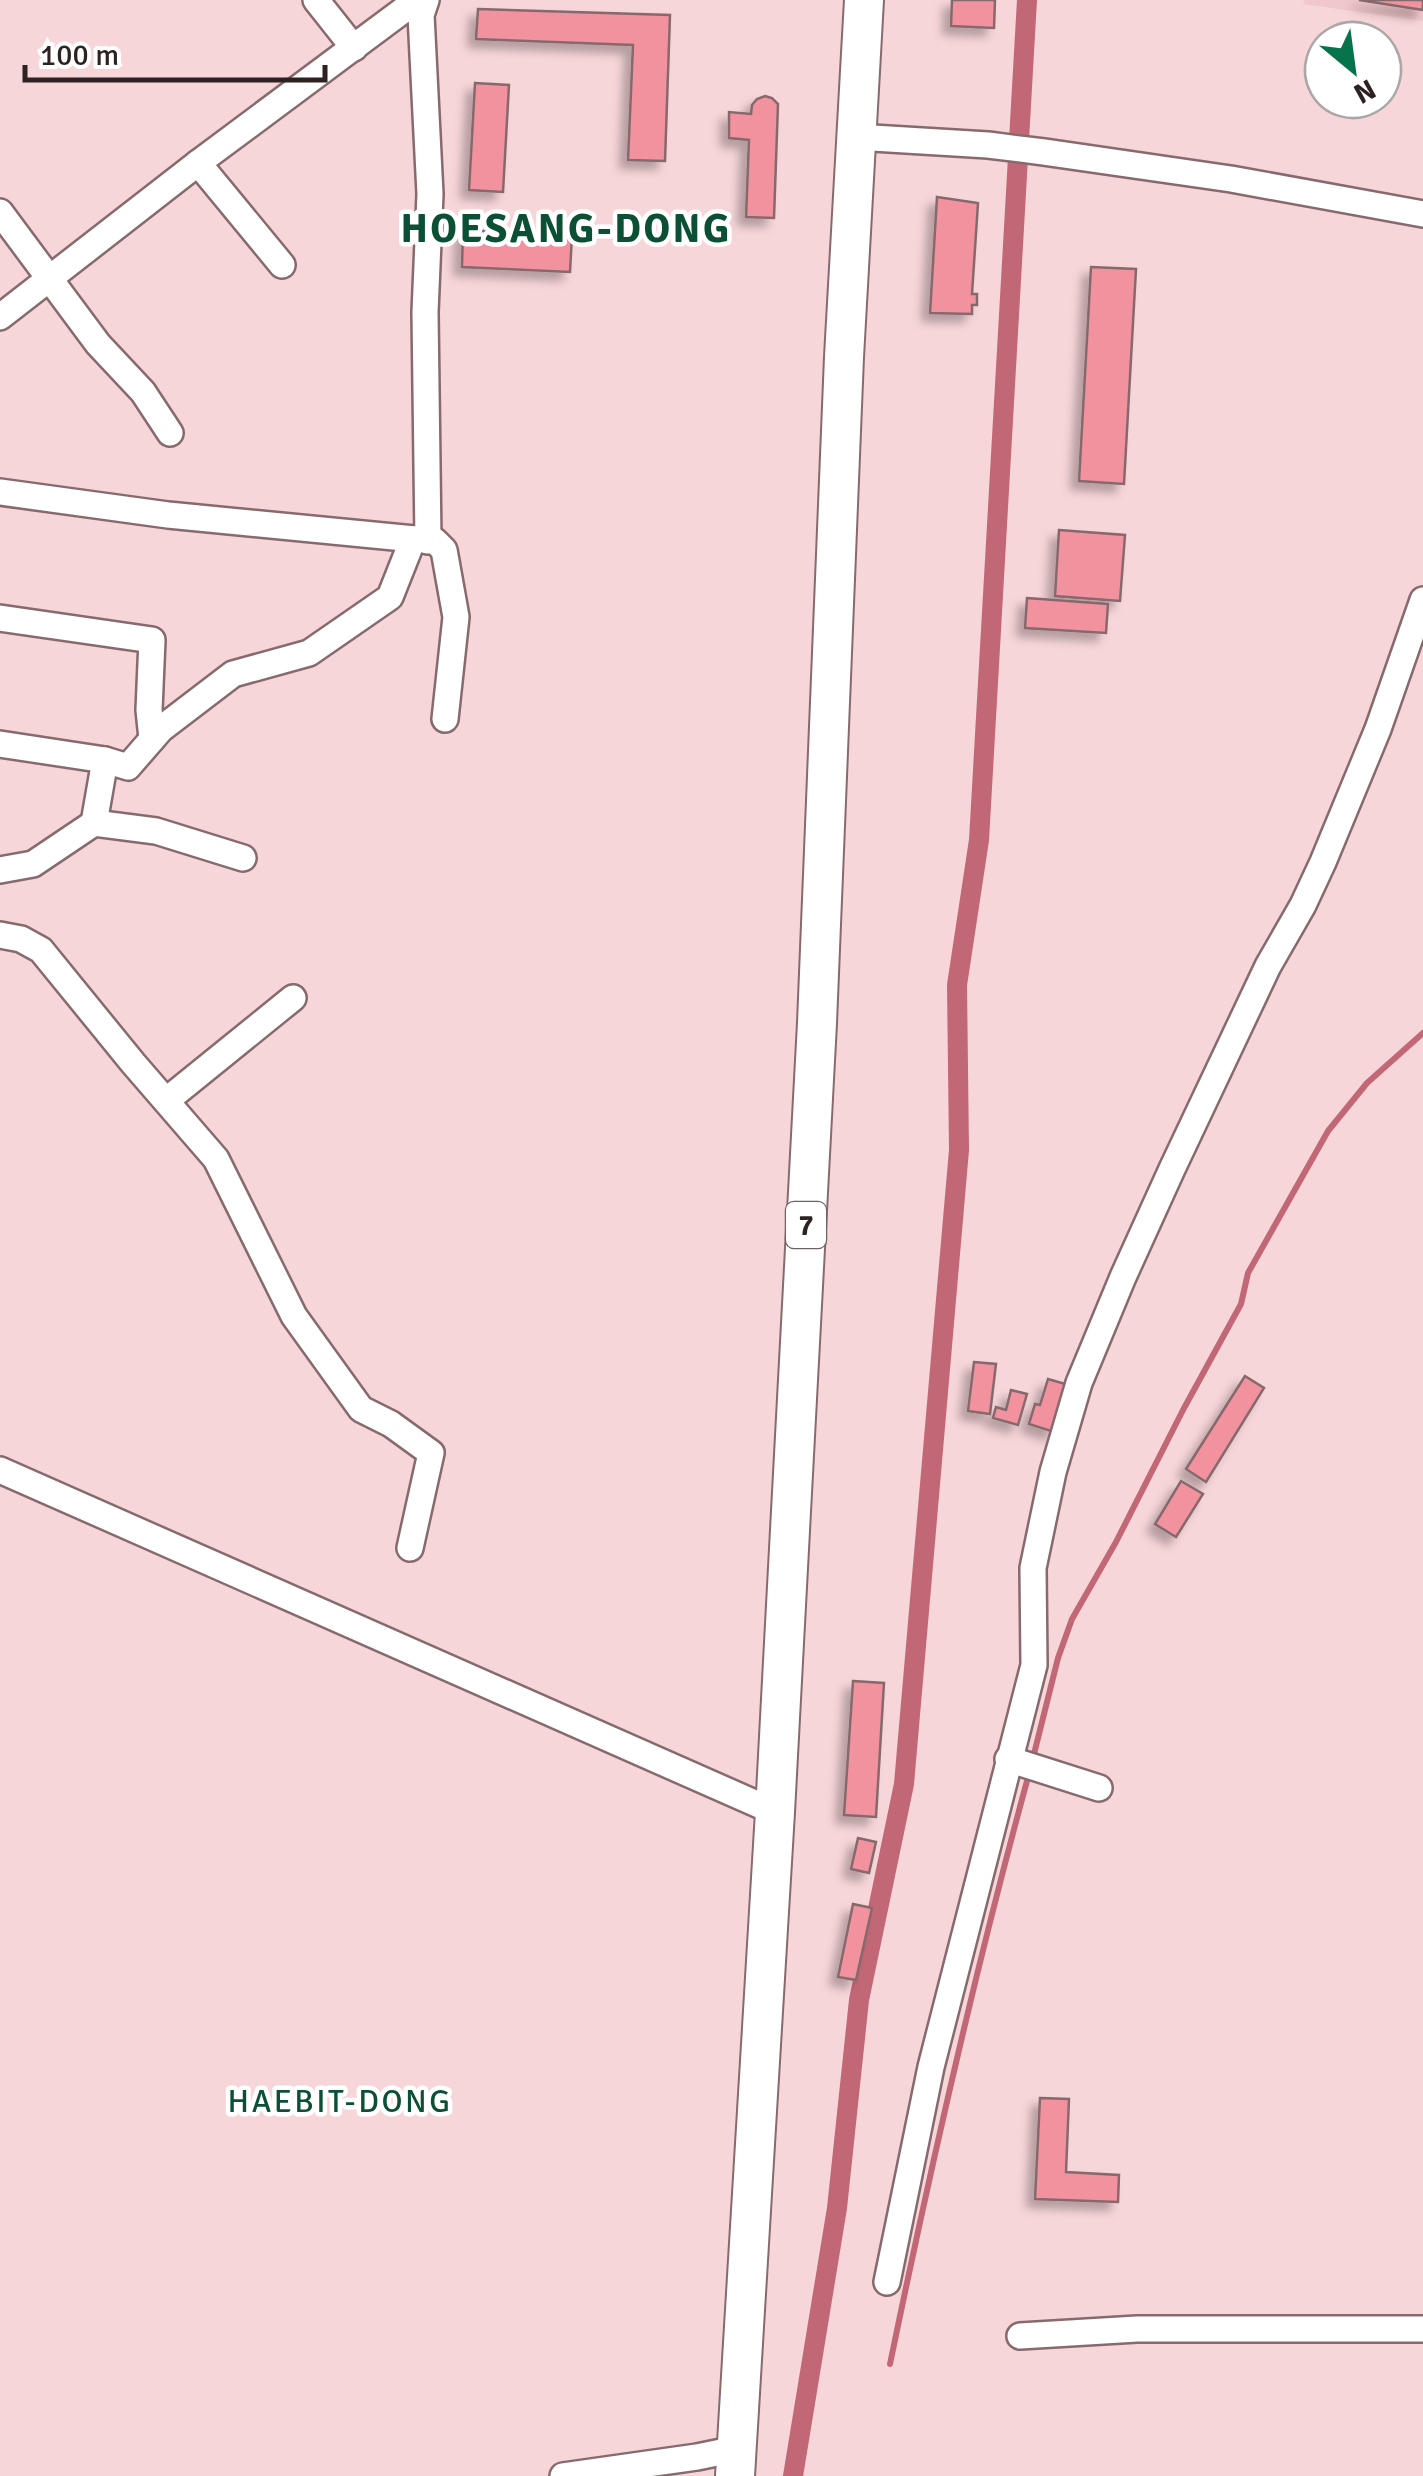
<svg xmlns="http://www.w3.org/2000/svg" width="1423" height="2476" font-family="Signika,sans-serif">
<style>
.built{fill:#f0c7cb}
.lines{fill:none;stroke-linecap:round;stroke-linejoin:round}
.stream{stroke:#c26775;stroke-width:6}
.canal{stroke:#c26775;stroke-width:20}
.building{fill:#f2929f;stroke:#86696c;stroke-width:2.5;filter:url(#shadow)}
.minor-casing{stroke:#876a6d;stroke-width:30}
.highway-casing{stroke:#876a6d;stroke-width:42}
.minor{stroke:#fff;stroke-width:25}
.highway{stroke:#fff;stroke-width:38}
.labels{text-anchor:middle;stroke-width:9;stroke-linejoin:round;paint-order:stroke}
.shield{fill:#fff;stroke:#6c6464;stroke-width:2.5}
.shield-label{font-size:28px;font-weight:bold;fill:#2d2122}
.neighbourhood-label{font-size:32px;letter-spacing:2.5px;fill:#0b5035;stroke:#fff}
.district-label{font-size:40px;font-weight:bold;letter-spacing:2.5px;fill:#0b5035;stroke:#fff}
</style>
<defs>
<filter id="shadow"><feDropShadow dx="-8" dy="8" stdDeviation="5" flood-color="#0004"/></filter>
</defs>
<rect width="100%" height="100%" fill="#f7d6d9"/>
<polygon class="built" points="1304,0 1423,0 1423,21 1303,4"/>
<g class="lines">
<g class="stream">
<polyline points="1033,1758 1058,1658 1072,1619 1116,1542 1183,1410 1241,1304 1248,1273 1328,1131 1367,1083 1423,1033"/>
<path d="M890,2364C931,2165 976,1966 1030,1770"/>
</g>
<polyline class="canal" points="793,2476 837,2208 859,2000 904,1784 959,1150 957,985 979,840 1027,0"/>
</g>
<g class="building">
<polygon points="952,0 995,0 994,28 951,26"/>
<polygon points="1359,0 1423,0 1423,10"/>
<polygon points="478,9 670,15 665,161 628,160 633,45 476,39"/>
<polygon points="475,83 509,85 503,192 469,190"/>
<polygon points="765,96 772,98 778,104 774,218 746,217 749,140 729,138 729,112 751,114 752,105 757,99"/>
<polygon points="937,197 978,203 972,294 977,294 977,305 972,305 972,314 930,313"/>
<polygon points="463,230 572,235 570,272 462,267"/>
<polygon points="1091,267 1136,269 1124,484 1079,481"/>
<polygon points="1059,530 1125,535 1120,601 1055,596"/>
<polygon points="1027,598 1108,604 1106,633 1025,628"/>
<polygon points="974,1362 996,1364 990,1414 968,1411"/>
<polygon points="1245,1376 1264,1388 1206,1482 1186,1469"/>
<polygon points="1048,1379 1069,1385 1054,1432 1029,1424 1035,1404 1040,1405"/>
<polygon points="1011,1390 1027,1394 1018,1425 993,1418 996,1407 1006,1410"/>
<polygon points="1181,1481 1203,1494 1176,1537 1155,1524"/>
<polygon points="853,1681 884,1683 876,1817 844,1815"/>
<polygon points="858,1838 876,1842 869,1873 851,1869"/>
<polygon points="853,1904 872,1908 856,1980 838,1977"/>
<polygon points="1040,2098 1069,2099 1066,2172 1119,2175 1118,2202 1035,2199"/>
</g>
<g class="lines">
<g class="minor-casing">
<g id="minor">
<polyline points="316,0 354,48"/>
<polyline points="426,0 421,15 430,194 425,312 428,541"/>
<polyline points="856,137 988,145 1044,152 1231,179 1423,214"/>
<polyline points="198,163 282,265"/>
<polyline points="0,212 98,344 143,392 170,433"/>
<polyline points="0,317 198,163 417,0"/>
<polyline points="0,492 168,515 435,541 444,550 456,617 445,719"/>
<polyline points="0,618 152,640 149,710 152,739"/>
<polyline points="0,744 105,760 128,767 161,729 233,674 309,653 390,597 413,539"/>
<polyline points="94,823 105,760"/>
<polyline points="0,870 33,864 94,823 156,831 243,858"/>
<polyline points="0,935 21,939 41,950 133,1063 216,1159 294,1316 361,1409 391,1424 431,1453 410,1548"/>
<polyline points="167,1100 293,998"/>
<polyline points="0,1470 775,1812"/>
<polyline points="1008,1759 1099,1788"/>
<polyline points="887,2282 931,2067 1034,1665 1033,1568 1053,1472 1079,1383 1123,1277 1172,1169 1268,966 1303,905 1323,862 1378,729 1423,600"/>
<polyline points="1020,2336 1137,2329 1423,2329"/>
<polyline points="563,2476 697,2457 736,2449"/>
</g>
</g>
<g class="highway-casing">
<polyline id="highway" points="735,2476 775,1812 817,1023 844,357 864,0"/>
</g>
<use href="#minor" class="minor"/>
<use href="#highway" class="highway"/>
</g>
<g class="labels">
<rect class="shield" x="786" y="1202" width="40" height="46" rx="8"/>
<g class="shield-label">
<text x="806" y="1235">7</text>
</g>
<g class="neighbourhood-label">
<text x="340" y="2112">HAEBIT-DONG</text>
</g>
<g class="district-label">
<text x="566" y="242">HOESANG-DONG</text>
</g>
</g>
<g transform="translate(1353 70) rotate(151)"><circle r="48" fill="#ffffff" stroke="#aba6a7" stroke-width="2.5"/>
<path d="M0-8L18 38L0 25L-18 38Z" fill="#06734d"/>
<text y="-15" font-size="28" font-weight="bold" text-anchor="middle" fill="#2d2122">N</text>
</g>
<path d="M25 65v15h300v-15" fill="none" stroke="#2d2122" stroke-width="5"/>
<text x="40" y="65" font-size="30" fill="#2d2122" stroke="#ffffff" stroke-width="8" paint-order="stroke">100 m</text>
</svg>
